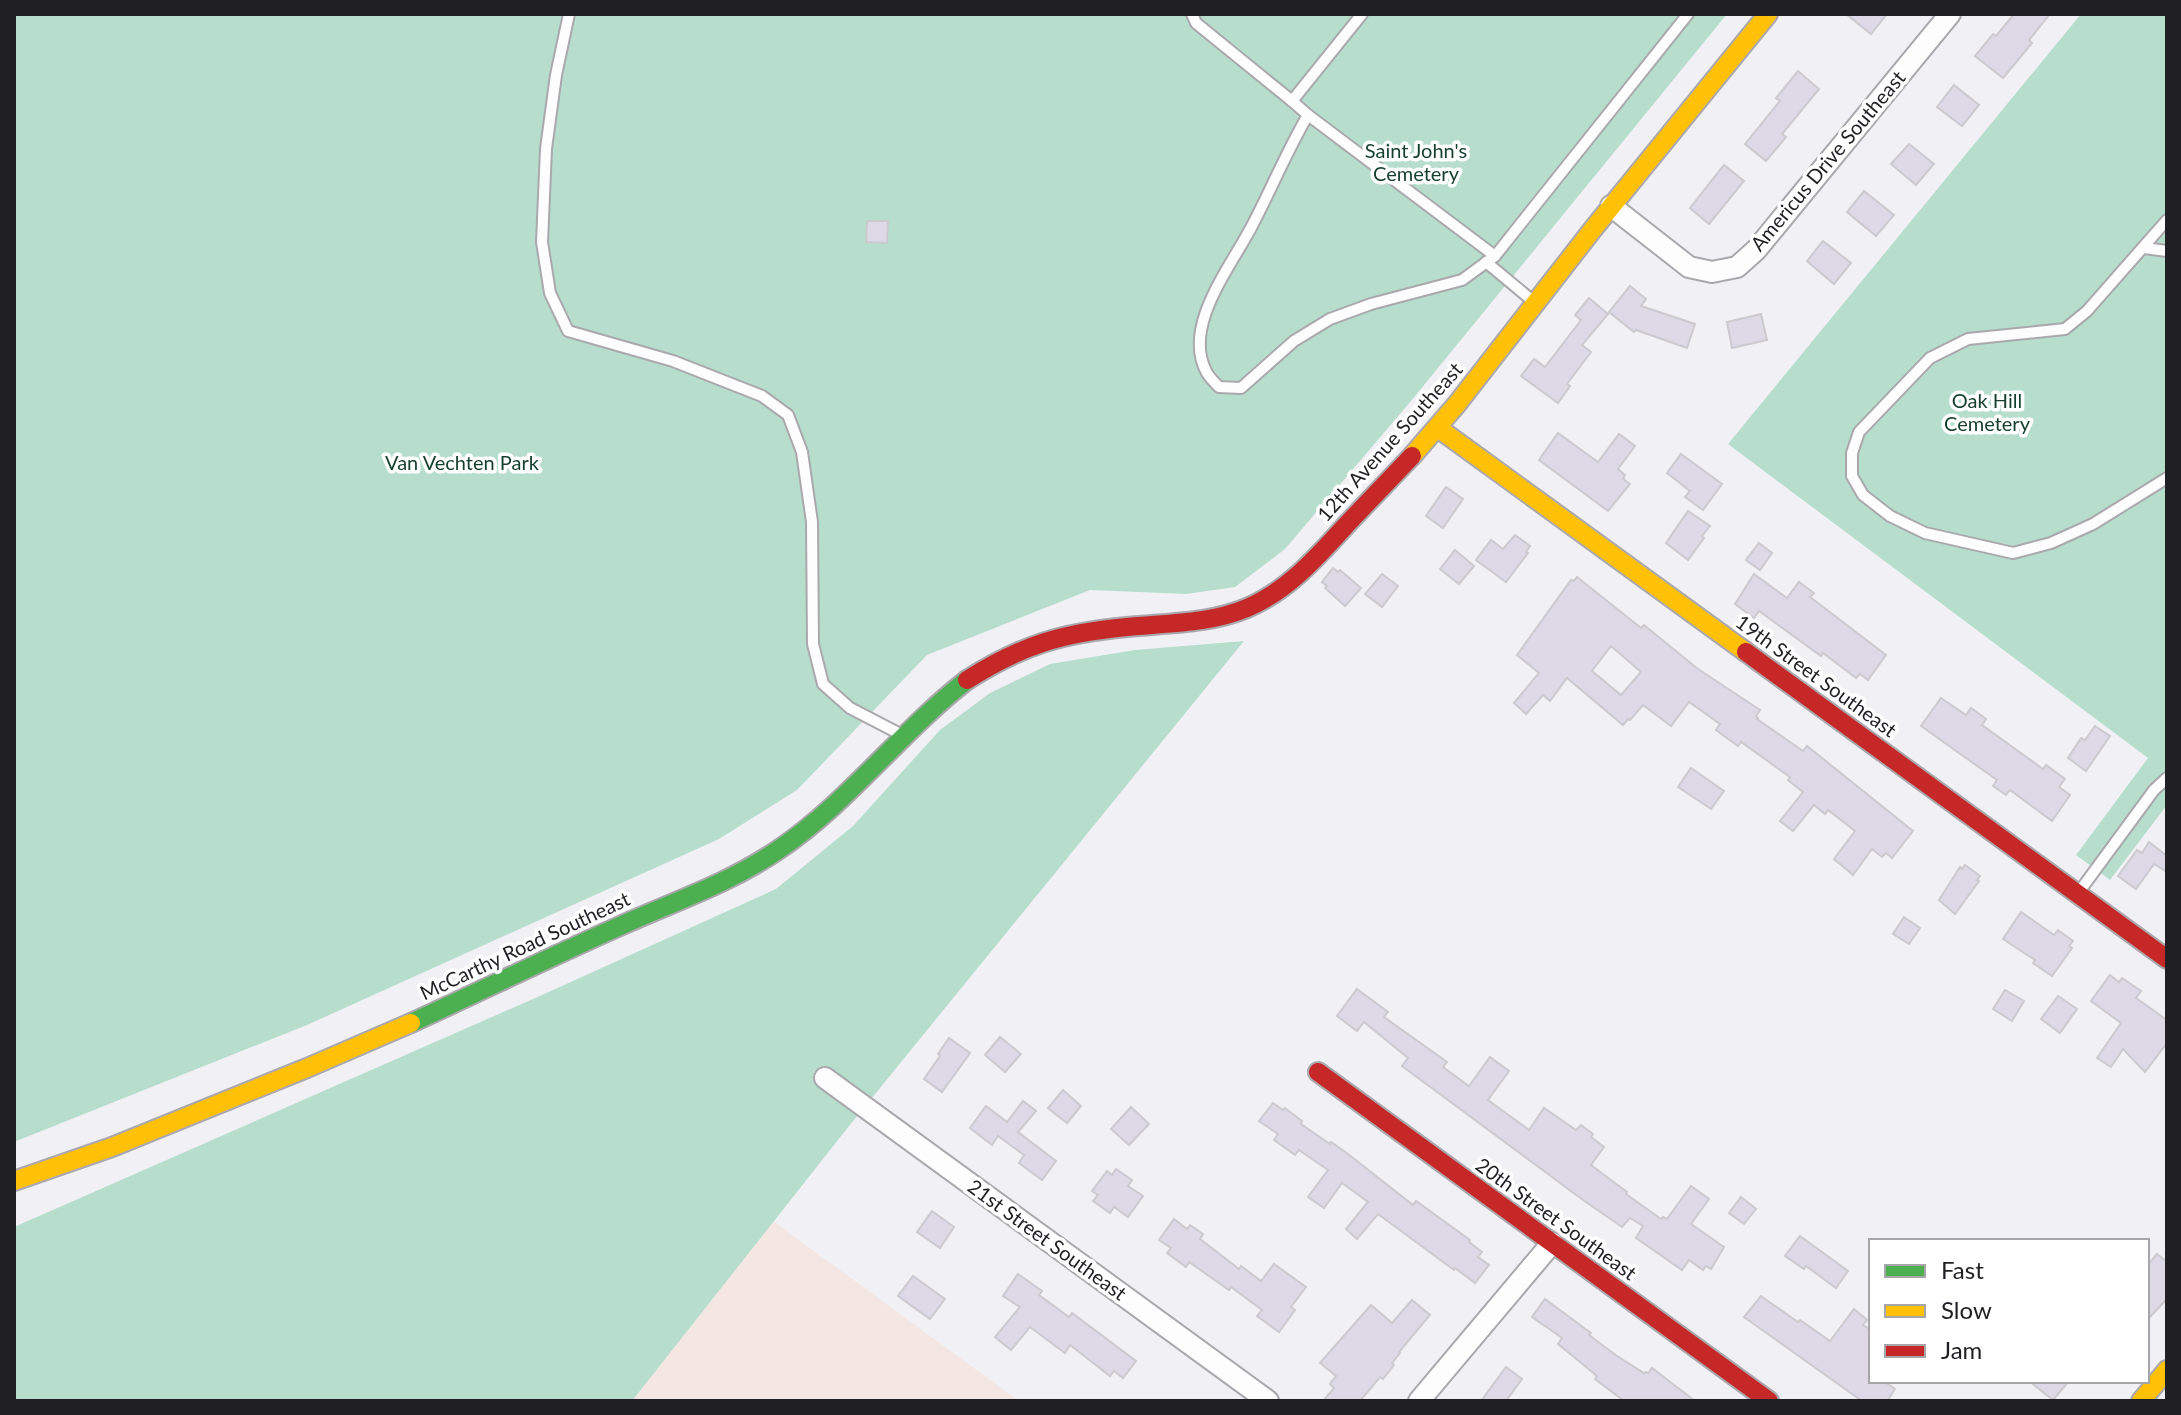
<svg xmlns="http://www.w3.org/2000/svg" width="2181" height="1415" font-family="Lato,sans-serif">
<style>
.industrial{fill:#f4e7e3}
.green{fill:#b7decd}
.building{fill:#ddd9e7;stroke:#cbcace;stroke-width:2;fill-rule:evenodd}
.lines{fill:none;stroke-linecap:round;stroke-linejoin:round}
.lane-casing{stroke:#aaa8ad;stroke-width:14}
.street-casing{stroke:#aaa8ad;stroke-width:24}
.fast-casing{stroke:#aaa8ad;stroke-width:22}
.slow-casing{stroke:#aaa8ad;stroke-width:22}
.jam-casing{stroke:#aaa8ad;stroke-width:22}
.lane{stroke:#fdfdfe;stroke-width:10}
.street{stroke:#fdfdfe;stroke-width:20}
.fast{stroke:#4caf50;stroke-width:18}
.slow{stroke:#ffc107;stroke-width:18}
.jam{stroke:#c62828;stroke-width:18}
.labels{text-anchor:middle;stroke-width:7;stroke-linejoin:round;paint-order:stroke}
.park-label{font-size:20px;fill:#153f2d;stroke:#fff}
.street-label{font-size:20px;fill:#201f23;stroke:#fff}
</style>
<rect width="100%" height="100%" fill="#f1f0f5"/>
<polygon class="industrial" points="773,1221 1019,1401 632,1401"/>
<g class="green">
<polygon points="14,14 1727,14 1411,401 1285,549 1235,587 1186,594 1090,590 927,655 797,790 719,839 307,1025 14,1142"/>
<polygon points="2081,14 2167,14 2167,805 2110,880 2076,855 2148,758 1728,444"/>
<polygon points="1244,641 849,1126 632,1401 14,1401 14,1227 542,995 776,889 853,826 940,730 990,693 1050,664 1135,650"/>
</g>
<g class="building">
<polygon points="1846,14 1887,14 1871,34"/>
<polygon points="2014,14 2050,14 2029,40 2032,43 2003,78 1975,56 1993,34 1996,36"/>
<polygon points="1798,71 1819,89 1782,134 1786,137 1766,161 1745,144 1780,101 1776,98"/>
<polygon points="1954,85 1979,105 1962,126 1937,107"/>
<polygon points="1909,144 1934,164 1916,185 1891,164"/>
<polygon points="1724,165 1744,181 1709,224 1690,208"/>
<polygon points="1864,191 1894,215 1876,236 1847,212"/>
<polygon points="867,221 888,221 887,243 866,242"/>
<polygon points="1823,241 1851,263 1834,284 1807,261"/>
<polygon points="1630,286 1646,299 1641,306 1695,324 1687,348 1636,330 1634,332 1609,312"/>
<polygon points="1589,298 1608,314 1582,345 1591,352 1567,384 1570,386 1558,403 1521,376 1534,359 1545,367 1581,320 1575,315"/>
<polygon points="1761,314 1767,340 1732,348 1727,322"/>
<polygon points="1558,433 1598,462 1619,434 1635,446 1618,469 1625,475 1623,479 1630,484 1608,511 1539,460"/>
<polygon points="1681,454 1722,484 1703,510 1685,497 1690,491 1667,473"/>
<polygon points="1446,487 1463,499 1443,528 1426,516"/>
<polygon points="1688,511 1710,526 1702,536 1704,538 1688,560 1666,543"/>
<polygon points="1515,535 1530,546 1526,552 1528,553 1506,582 1476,560 1491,540 1503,549"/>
<polygon points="1759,543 1772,553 1760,570 1746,560"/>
<polygon points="1455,550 1474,566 1459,584 1440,569"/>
<polygon points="1333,568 1338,572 1340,570 1361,588 1345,606 1325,588 1327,586 1322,582"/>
<polygon points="1382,574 1398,586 1382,607 1365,594"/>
<polygon points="1754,574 1787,598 1799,582 1814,593 1810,597 1886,655 1868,680 1860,674 1856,678 1823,653 1821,656 1759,611 1754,618 1735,604"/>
<path d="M1577,577L1641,628L1644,625L1698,669L1760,710L1756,716L1758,718L1757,719L1803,751L1807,746L1913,831L1892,858L1886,853L1882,857L1872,849L1853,875L1834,859L1855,831L1828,810L1825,814L1814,805L1793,831L1780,821L1803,792L1788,780L1790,777L1741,742L1738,746L1716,730L1720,724L1689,702L1671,726L1643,705L1630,720L1628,719L1623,725L1567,678L1550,701L1543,695L1526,714L1514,703L1539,673L1517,655L1571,580L1574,581ZM1611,646L1641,672L1621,695L1592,671Z"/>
<polygon points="1941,698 1966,715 1971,708 1986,719 1982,725 2043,769 2046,765 2065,779 2059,787 2070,795 2052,821 2010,790 2006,795 1993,786 1997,780 1921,726"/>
<polygon points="2095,726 2110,736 2086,771 2068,758 2081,738 2085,740"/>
<polygon points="1691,768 1724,791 1711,809 1678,787"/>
<polygon points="2149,842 2167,856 2167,872 2154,864 2136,889 2118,876 2137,850 2142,853"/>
<polygon points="1965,865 1980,876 1977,880 1979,881 1955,914 1939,900 1960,867 1962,869"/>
<polygon points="2021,912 2054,935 2058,930 2073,941 2069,946 2072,948 2052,976 2033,963 2035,960 2003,939"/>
<polygon points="1904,917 1920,928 1909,944 1893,934"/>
<polygon points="2110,975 2119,982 2122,978 2141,991 2136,998 2167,1020 2167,1043 2145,1072 2123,1049 2111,1067 2097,1058 2121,1023 2091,1001"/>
<polygon points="1357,989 1388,1012 1384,1017 1447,1062 1443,1067 1469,1086 1490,1057 1509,1071 1488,1100 1529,1130 1544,1108 1576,1130 1581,1125 1593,1134 1591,1137 1604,1147 1591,1165 1627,1192 1626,1194 1661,1219 1663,1217 1667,1219 1691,1186 1709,1199 1691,1224 1724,1247 1711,1269 1706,1266 1703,1270 1689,1260 1682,1270 1636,1238 1643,1226 1630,1218 1622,1227 1583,1200 1402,1066 1408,1058 1364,1022 1357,1031 1337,1016"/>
<polygon points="2005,990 2024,1001 2012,1021 1993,1009"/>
<polygon points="2058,996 2077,1009 2060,1033 2041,1019"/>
<polygon points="1000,1037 1021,1054 1005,1072 985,1055"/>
<polygon points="949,1038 970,1053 942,1092 924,1079 940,1056 938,1054"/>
<polygon points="1063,1090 1081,1106 1067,1123 1048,1108"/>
<polygon points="1023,1101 1036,1111 1018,1132 1056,1161 1042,1180 1019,1163 1024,1155 998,1136 992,1145 970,1128 986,1106 1007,1122"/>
<polygon points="1273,1103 1283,1110 1285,1108 1302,1121 1301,1124 1330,1144 1331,1142 1348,1154 1413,1205 1416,1201 1470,1240 1469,1242 1482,1252 1478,1257 1489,1265 1475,1283 1455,1268 1454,1270 1378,1214 1357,1239 1346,1229 1368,1202 1342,1183 1324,1208 1308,1197 1328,1170 1299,1150 1295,1155 1274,1140 1278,1134 1259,1121"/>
<polygon points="1131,1107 1149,1124 1129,1145 1111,1129"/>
<polygon points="1116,1169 1132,1180 1128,1186 1143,1196 1128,1217 1114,1207 1110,1213 1093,1201 1098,1195 1092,1191 1107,1171 1112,1175"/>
<polygon points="1741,1197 1756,1209 1744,1224 1729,1213"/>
<polygon points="932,1211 954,1227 940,1248 917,1232"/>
<polygon points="1174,1219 1187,1229 1190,1225 1203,1234 1200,1239 1204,1242 1239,1269 1241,1266 1261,1281 1274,1264 1306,1287 1291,1307 1295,1310 1279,1332 1257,1316 1262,1310 1231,1287 1229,1290 1189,1262 1186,1267 1167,1253 1171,1248 1159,1240"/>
<polygon points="1800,1236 1848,1271 1836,1288 1806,1266 1804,1269 1785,1256"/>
<polygon points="2157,1254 2167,1262 2167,1299 2147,1320 2147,1266"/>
<polygon points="1018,1274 1042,1291 1039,1295 1069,1317 1072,1313 1136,1361 1123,1378 1114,1371 1110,1376 1070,1345 1065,1353 1030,1327 1011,1350 995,1337 1020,1307 1003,1296"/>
<polygon points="913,1276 945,1299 930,1319 898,1296"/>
<polygon points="1761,1296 1798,1322 1800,1320 1830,1341 1854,1309 1867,1320 1863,1325 1871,1330 1871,1381 1884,1381 1895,1389 1887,1401 1862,1401 1744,1317"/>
<polygon points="1545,1299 1591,1333 1589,1335 1617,1356 1644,1373 1646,1372 1648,1373 1652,1368 1695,1401 1624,1401 1595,1379 1597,1376 1558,1344 1562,1338 1532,1317"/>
<polygon points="1412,1300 1430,1315 1399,1352 1400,1353 1392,1363 1394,1365 1383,1379 1380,1377 1360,1401 1323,1401 1334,1388 1330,1384 1336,1376 1320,1363 1371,1305 1392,1323"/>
<polygon points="1506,1367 1522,1379 1506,1401 1481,1401"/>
<polygon points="2029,1381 2069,1381 2053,1400"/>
</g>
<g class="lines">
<g class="lane-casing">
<g id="lane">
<polyline points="569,14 556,75 546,149 542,242 550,293 568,331 673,361 762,396 788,415 802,452 812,522 813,644 823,684 850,708 902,735"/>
<polyline points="1192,14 1196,23 1292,101 1362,14"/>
<path d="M1292,101L1308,115C1288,149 1273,185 1255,220C1235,262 1180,325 1207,373C1210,378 1215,383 1219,387L1241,388L1294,341L1330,319L1371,304L1462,280L1495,256L1688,14"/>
<polyline points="1308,115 1495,256"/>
<polyline points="2167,220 2087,311 2065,329 1968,339 1930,358 1859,432 1852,453 1852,476 1863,495 1890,516 1925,533 2013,553 2051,543 2093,524 2167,478"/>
<polyline points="2144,248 2167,251"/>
<polyline points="1486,262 1534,302"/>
<polyline points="2079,892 2154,790 2167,778"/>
</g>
</g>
<g class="street-casing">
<g id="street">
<polyline points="1611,206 1689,267 1712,272 1737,267 1756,250 1950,14"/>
<polyline points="825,1078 1268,1401"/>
<polyline points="1419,1401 1552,1243"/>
</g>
</g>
<g class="fast-casing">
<path id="fast" d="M411,1023C481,991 550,957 620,926C673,902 730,883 778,850C849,802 900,732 967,680"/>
</g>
<g class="slow-casing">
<g id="slow">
<polyline points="1438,428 1746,652"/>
<polyline points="1412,456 1457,404 1593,229 1768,14"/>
<polyline points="14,1181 112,1147 307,1068 411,1023"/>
<polyline points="2141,1401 2167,1370"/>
</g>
</g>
<g class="jam-casing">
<g id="jam">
<polyline points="1746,652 2167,959"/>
<path d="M967,680C1022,645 1062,633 1127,627C1167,623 1209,624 1247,608C1289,590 1319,555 1349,522C1370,500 1391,478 1412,456"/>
<polyline points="1318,1072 1769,1401"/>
</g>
</g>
<use href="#lane" class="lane"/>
<use href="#street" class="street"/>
<use href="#fast" class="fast"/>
<use href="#slow" class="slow"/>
<use href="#jam" class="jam"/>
</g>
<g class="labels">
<g class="park-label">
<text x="1416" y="158">Saint John's<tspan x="1416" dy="23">Cemetery</tspan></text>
<text x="1987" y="408">Oak Hill<tspan x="1987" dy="23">Cemetery</tspan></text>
<text x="462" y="470">Van Vechten Park</text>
</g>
<g class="street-label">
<text transform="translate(1828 161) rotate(-50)" y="7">Americus Drive Southeast</text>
<text transform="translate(1390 442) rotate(-48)" y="7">12th Avenue Southeast</text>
<text transform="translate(1816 676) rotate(36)" y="7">19th Street Southeast</text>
<text transform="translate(525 946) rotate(-25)" y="7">McCarthy Road Southeast</text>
<text transform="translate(1556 1219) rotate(36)" y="7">20th Street Southeast</text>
<text transform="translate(1047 1240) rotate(36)" y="7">21st Street Southeast</text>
</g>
</g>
<rect width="2181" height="1415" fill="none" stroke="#201f23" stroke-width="32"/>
<rect x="1869" y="1239" width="280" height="144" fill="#ffffff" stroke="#a6a5a7" stroke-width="2"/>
<rect x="1885" y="1265" width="40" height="12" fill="#4caf50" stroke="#a6a5a7" stroke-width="2"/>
<text x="1941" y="1279" font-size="24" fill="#201f23">Fast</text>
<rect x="1885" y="1305" width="40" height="12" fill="#ffc107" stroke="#a6a5a7" stroke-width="2"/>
<text x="1941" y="1319" font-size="24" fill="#201f23">Slow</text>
<rect x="1885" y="1345" width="40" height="12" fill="#c62828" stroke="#a6a5a7" stroke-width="2"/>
<text x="1941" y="1359" font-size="24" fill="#201f23">Jam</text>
</svg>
